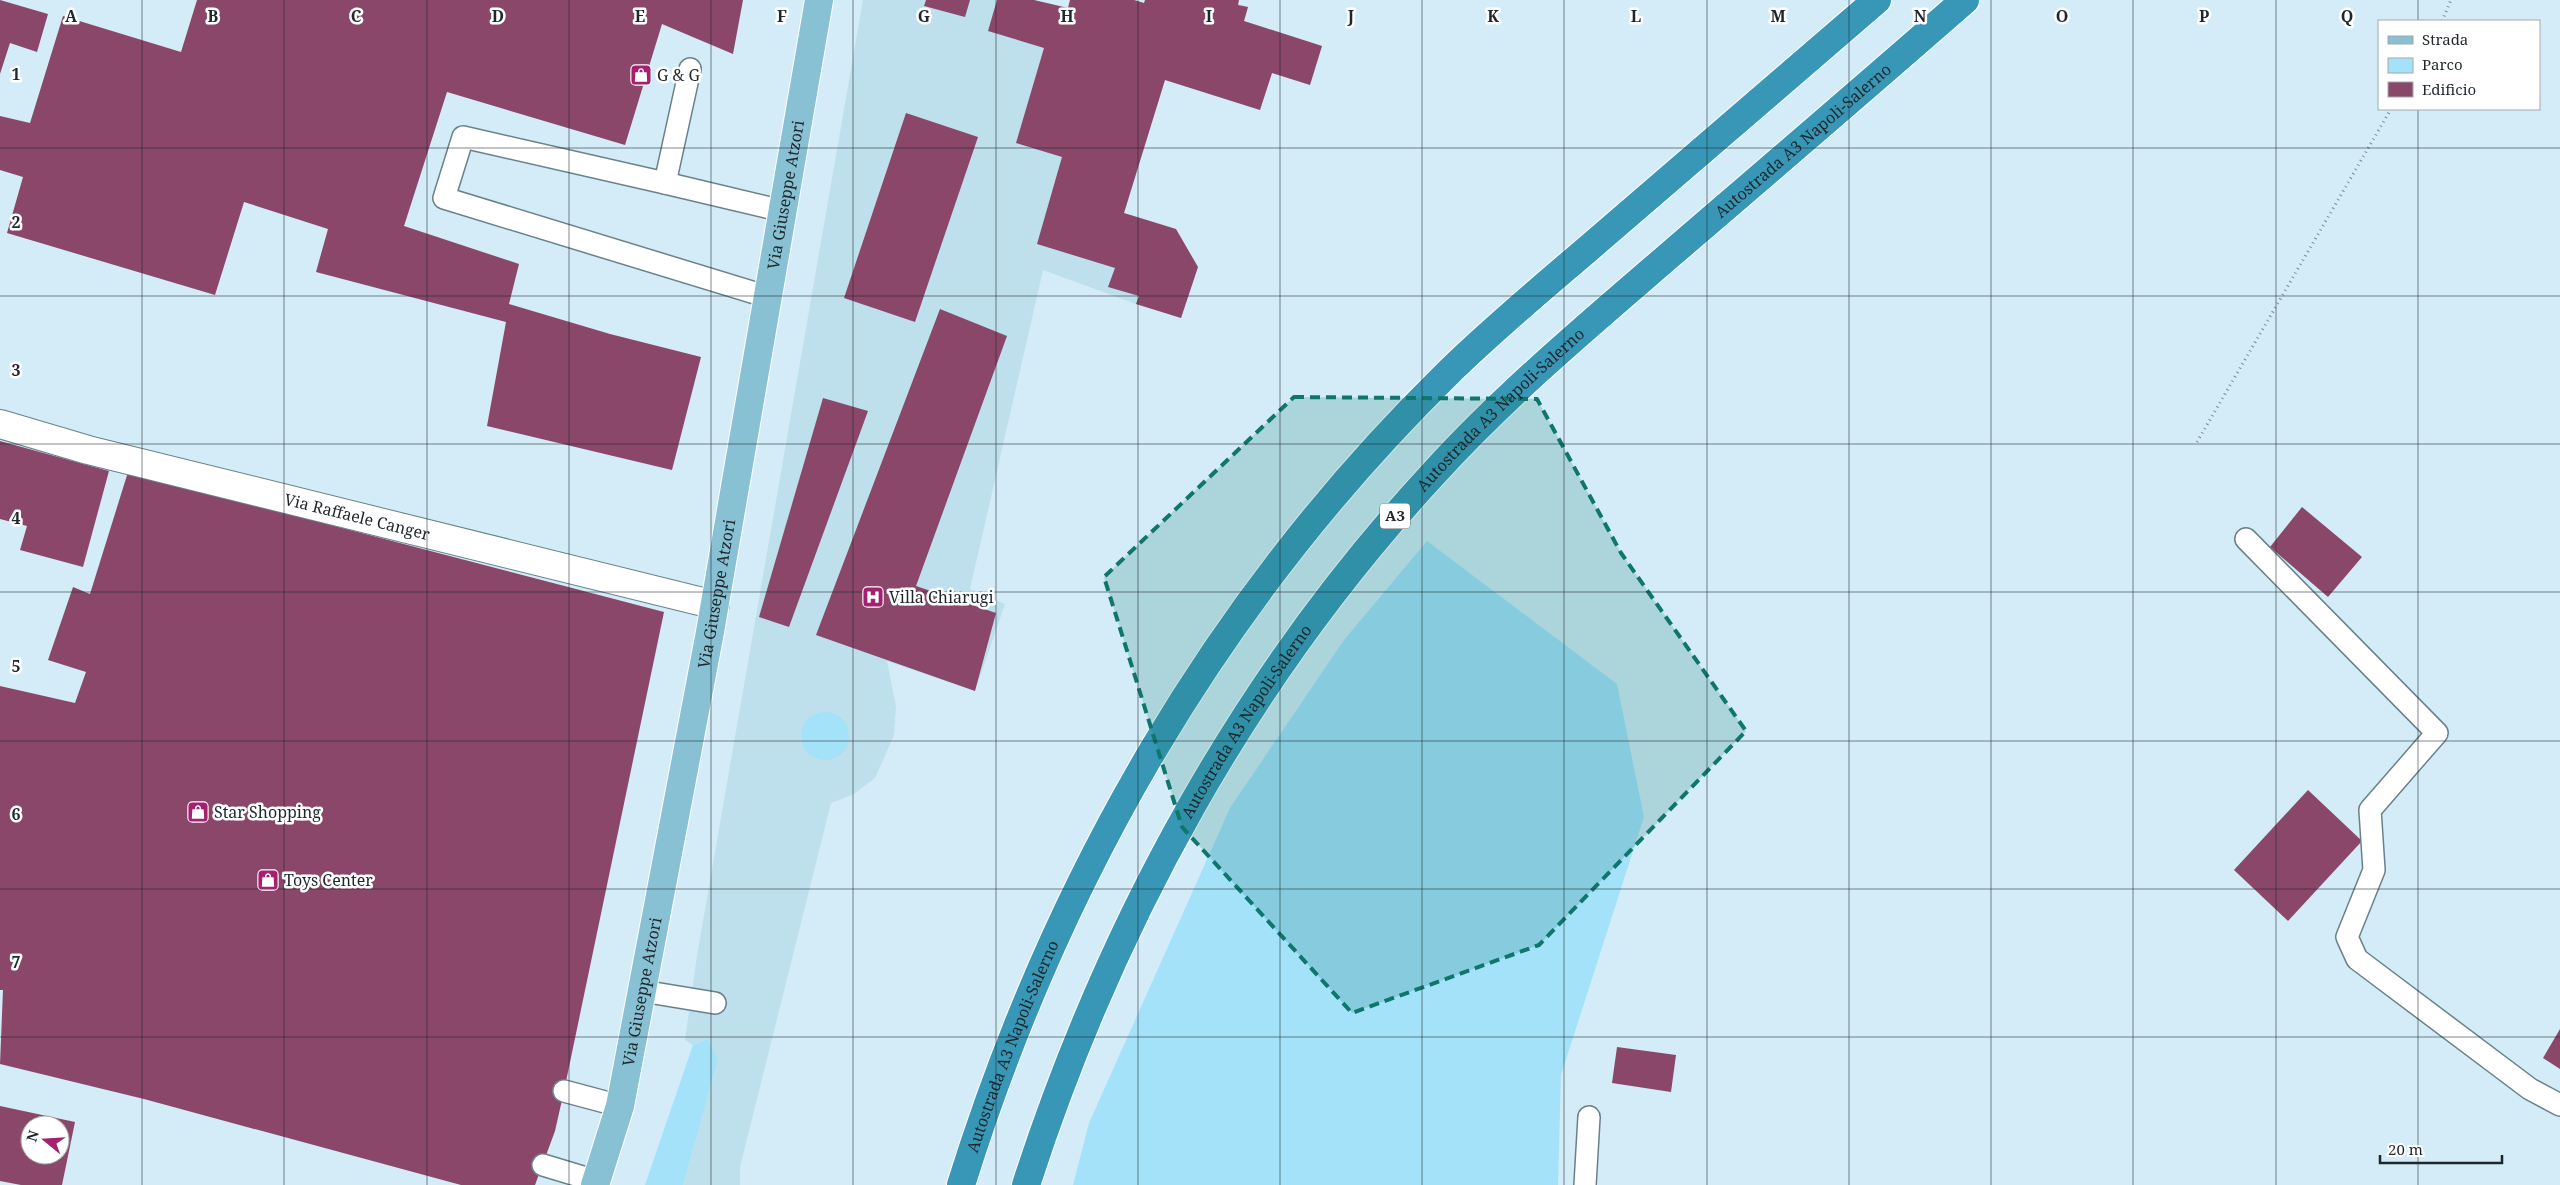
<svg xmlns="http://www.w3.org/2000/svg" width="2560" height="1185" font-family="'Noto Serif',serif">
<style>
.built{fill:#bedfec}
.green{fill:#a4e2fa}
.building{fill:#8a476a;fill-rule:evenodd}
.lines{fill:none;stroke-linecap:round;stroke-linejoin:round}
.lane-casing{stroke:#6a818a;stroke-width:24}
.street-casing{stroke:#6a818a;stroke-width:30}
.primary-casing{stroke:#fff;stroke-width:30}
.highway-casing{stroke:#fff;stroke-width:30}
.path{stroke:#7c8e95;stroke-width:3;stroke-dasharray:1 4;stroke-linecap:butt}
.lane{stroke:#fff;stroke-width:21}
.street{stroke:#fff;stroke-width:28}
.primary{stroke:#88c1d4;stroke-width:28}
.highway{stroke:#3897b7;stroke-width:28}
.marked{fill:#0f766e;fill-opacity:0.2;stroke:#0f766e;stroke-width:4;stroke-dasharray:10 6;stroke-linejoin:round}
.grid{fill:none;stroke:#1e272b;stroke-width:1;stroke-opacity:0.55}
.labels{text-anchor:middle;stroke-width:5;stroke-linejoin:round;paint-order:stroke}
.shield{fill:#fff;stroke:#62686b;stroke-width:1}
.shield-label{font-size:15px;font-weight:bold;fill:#1e272b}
.poi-label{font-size:16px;fill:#1e272b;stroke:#fff;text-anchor:start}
.street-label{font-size:16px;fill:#1e272b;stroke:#fff}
.grid-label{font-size:16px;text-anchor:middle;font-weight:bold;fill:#1e272b;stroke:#fff;stroke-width:5;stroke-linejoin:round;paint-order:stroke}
</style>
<rect width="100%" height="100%" fill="#d3ecf7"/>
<polygon class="built" points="863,0 1034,0 1067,8 1070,0 1134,0 1144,3 1145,0 1223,0 1248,7 1244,21 1322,46 1310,85 1272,73 1260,110 1165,80 1124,213 1176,229 1198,267 1181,318 1136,304 1043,270 970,589 1005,604 975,691 887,661 896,707 894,735 875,778 854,794 831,803 740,1167 740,1185 683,1185 718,1060 708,1039 693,1045 685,1040 697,956"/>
<g class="green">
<polygon points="1427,541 1617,684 1644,817 1561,1075 1558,1185 1073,1185 1089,1123 1230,808 1344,640"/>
<circle cx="825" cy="736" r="24"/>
<polygon points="708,1039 718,1060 683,1185 645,1185 693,1045"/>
</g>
<g class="building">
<polygon points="0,0 48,14 37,52 10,43 0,74"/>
<polygon points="197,0 743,0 733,54 662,24 625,145 447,92 404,226 519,264 509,304 610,334 701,357 672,470 487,426 506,322 316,272 328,229 244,202 215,295 7,233 23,177 0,170 0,116 30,123 63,16 181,52"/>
<polygon points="926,0 970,0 965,17 924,6"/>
<polygon points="997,0 1034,0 1068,8 1070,0 1134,0 1144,3 1145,0 1239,0 1238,5 1248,7 1244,21 1322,46 1310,85 1272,73 1260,110 1165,80 1124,213 1176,229 1198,267 1181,318 1136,304 1139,296 1108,287 1115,268 1037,244 1062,157 1016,143 1044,48 988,31"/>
<polygon points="906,113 978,137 915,322 844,298"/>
<polygon points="940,309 1007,336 916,586 996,613 975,691 816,635"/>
<polygon points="823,398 868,411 789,627 759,617"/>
<polygon points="0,441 109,471 83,567 20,550 27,526 0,519"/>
<polygon points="128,472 664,612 564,1091 555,1131 535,1185 461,1185 144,1099 0,1064 3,990 0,990 0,686 75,703 86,672 48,660 73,587 90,594"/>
<polygon points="2302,507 2362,557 2328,597 2270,547"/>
<polygon points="2308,790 2362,841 2288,921 2234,870"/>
<polygon points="2560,1029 2560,1069 2543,1058"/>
<polygon points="1617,1047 1676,1055 1671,1092 1612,1083"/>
<path d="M0,1106L75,1122L62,1185H21L0,1181ZM30,1125H60V1155H30Z"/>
</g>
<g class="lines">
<g class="lane-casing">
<g id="lane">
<polyline points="690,69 665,183 463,137 444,198 768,297"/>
<polyline points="665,183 783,211"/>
<polyline points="2246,539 2437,733 2370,810 2374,870 2347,937 2357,959 2530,1089 2560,1105"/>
<polyline points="642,991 715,1003"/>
<polyline points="564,1091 620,1106"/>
<polyline points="543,1165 596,1181"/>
<polyline points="1585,1185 1589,1117"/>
</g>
</g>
<g class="street-casing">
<g id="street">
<path id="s1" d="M0,424L88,450L715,605"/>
</g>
</g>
<g class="primary-casing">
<g id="primary">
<path id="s2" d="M595,1185L620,1106L710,632L819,0"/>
</g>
</g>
<g class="highway-casing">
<g id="highway">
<path id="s3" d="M961,1185C1057,877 1218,598 1449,372C1498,324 1552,280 1604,235C1695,157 1786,79 1877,0"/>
<path id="s4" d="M1026,1185C1111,922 1246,676 1434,473C1507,393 1591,323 1672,253C1770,169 1868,85 1965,0"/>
</g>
</g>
<g class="path">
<polyline points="2442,21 2451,0"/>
<polyline points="2197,442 2391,109"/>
</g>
<use href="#lane" class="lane"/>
<use href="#street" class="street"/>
<use href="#primary" class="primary"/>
<use href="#highway" class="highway"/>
</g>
<path class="marked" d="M1294,397L1537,399L1621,553L1746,731L1539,945L1352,1013L1182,827L1104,577Z"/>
<path class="grid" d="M142,0V1185M284,0V1185M427,0V1185M569,0V1185M711,0V1185M853,0V1185M996,0V1185M1138,0V1185M1280,0V1185M1422,0V1185M1564,0V1185M1707,0V1185M1849,0V1185M1991,0V1185M2133,0V1185M2276,0V1185M2418,0V21M2418,109V1185M0,148H2560M0,296H2560M0,444H2560M0,592H2560M0,741H2560M0,889H2560M0,1037H2560"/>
<defs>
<g id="shop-square" transform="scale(1.125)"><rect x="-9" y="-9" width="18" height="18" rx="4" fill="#a32170" stroke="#fff"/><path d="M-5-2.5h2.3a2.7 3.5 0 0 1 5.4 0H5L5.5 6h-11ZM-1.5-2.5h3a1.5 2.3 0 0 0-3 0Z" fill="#fff"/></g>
<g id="hospital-square" transform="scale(1.125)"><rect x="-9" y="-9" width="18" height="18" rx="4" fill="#a32170" stroke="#fff"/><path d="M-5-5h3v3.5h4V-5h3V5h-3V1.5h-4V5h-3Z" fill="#fff"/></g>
</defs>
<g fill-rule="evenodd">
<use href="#shop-square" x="641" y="75"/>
<use href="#hospital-square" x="873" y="597"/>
<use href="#shop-square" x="198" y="812"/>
<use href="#shop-square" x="268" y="880"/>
</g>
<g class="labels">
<rect class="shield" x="1380" y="503.5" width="30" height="25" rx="4"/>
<g class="shield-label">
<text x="1395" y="521">A3</text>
</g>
<g class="poi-label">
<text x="657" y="81">G &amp; G</text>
<text x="889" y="603">Villa Chiarugi</text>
<text x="214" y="818">Star Shopping</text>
<text x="284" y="886">Toys Center</text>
</g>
<g class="street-label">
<text dy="6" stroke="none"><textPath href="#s4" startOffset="1324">Autostrada A3 Napoli-Salerno</textPath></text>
<text dy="6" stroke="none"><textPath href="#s2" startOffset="1009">Via Giuseppe Atzori</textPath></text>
<text dy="6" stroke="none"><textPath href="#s4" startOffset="919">Autostrada A3 Napoli-Salerno</textPath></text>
<text dy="6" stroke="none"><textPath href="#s1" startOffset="369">Via Raffaele Canger</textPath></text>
<text dy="6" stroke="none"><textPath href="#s2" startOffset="604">Via Giuseppe Atzori</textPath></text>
<text dy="6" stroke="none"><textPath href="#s4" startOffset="515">Autostrada A3 Napoli-Salerno</textPath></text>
<text dy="6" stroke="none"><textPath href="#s2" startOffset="199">Via Giuseppe Atzori</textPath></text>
<text dy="6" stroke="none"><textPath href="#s3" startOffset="148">Autostrada A3 Napoli-Salerno</textPath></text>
</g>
</g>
<g class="grid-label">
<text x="71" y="22">A</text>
<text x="213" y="22">B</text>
<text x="356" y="22">C</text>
<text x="498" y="22">D</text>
<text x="640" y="22">E</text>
<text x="782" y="22">F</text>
<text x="924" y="22">G</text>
<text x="1067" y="22">H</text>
<text x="1209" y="22">I</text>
<text x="1351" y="22">J</text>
<text x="1493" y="22">K</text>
<text x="1636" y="22">L</text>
<text x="1778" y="22">M</text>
<text x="1920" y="22">N</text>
<text x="2062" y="22">O</text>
<text x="2204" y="22">P</text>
<text x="2347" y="22">Q</text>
<text x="16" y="80">1</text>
<text x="16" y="228">2</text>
<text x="16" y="376">3</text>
<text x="16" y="524">4</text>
<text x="16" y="672">5</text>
<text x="16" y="820">6</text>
<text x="16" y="968">7</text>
</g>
<rect x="2378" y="20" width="162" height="90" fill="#ffffff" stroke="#a5a9aa"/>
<rect x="2388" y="36" width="25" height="8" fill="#88c1d4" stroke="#a5a9aa"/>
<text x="2422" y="45" font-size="15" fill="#1e272b">Strada</text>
<rect x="2388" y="58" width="25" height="15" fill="#a4e2fa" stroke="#a5a9aa"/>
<text x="2422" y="70" font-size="15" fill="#1e272b">Parco</text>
<rect x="2388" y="82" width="25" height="15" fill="#8a476a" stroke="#a5a9aa"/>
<text x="2422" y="95" font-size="15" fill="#1e272b">Edificio</text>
<g transform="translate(45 1140) rotate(288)"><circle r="24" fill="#ffffff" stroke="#a5a9aa"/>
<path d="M0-4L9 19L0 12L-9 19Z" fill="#a32170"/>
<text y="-8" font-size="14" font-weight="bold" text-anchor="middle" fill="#1e272b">N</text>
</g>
<path d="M2380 1155v8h122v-8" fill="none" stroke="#1e272b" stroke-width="2.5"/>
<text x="2388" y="1155" font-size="15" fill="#1e272b" stroke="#ffffff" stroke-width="4" paint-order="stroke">20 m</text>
</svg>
